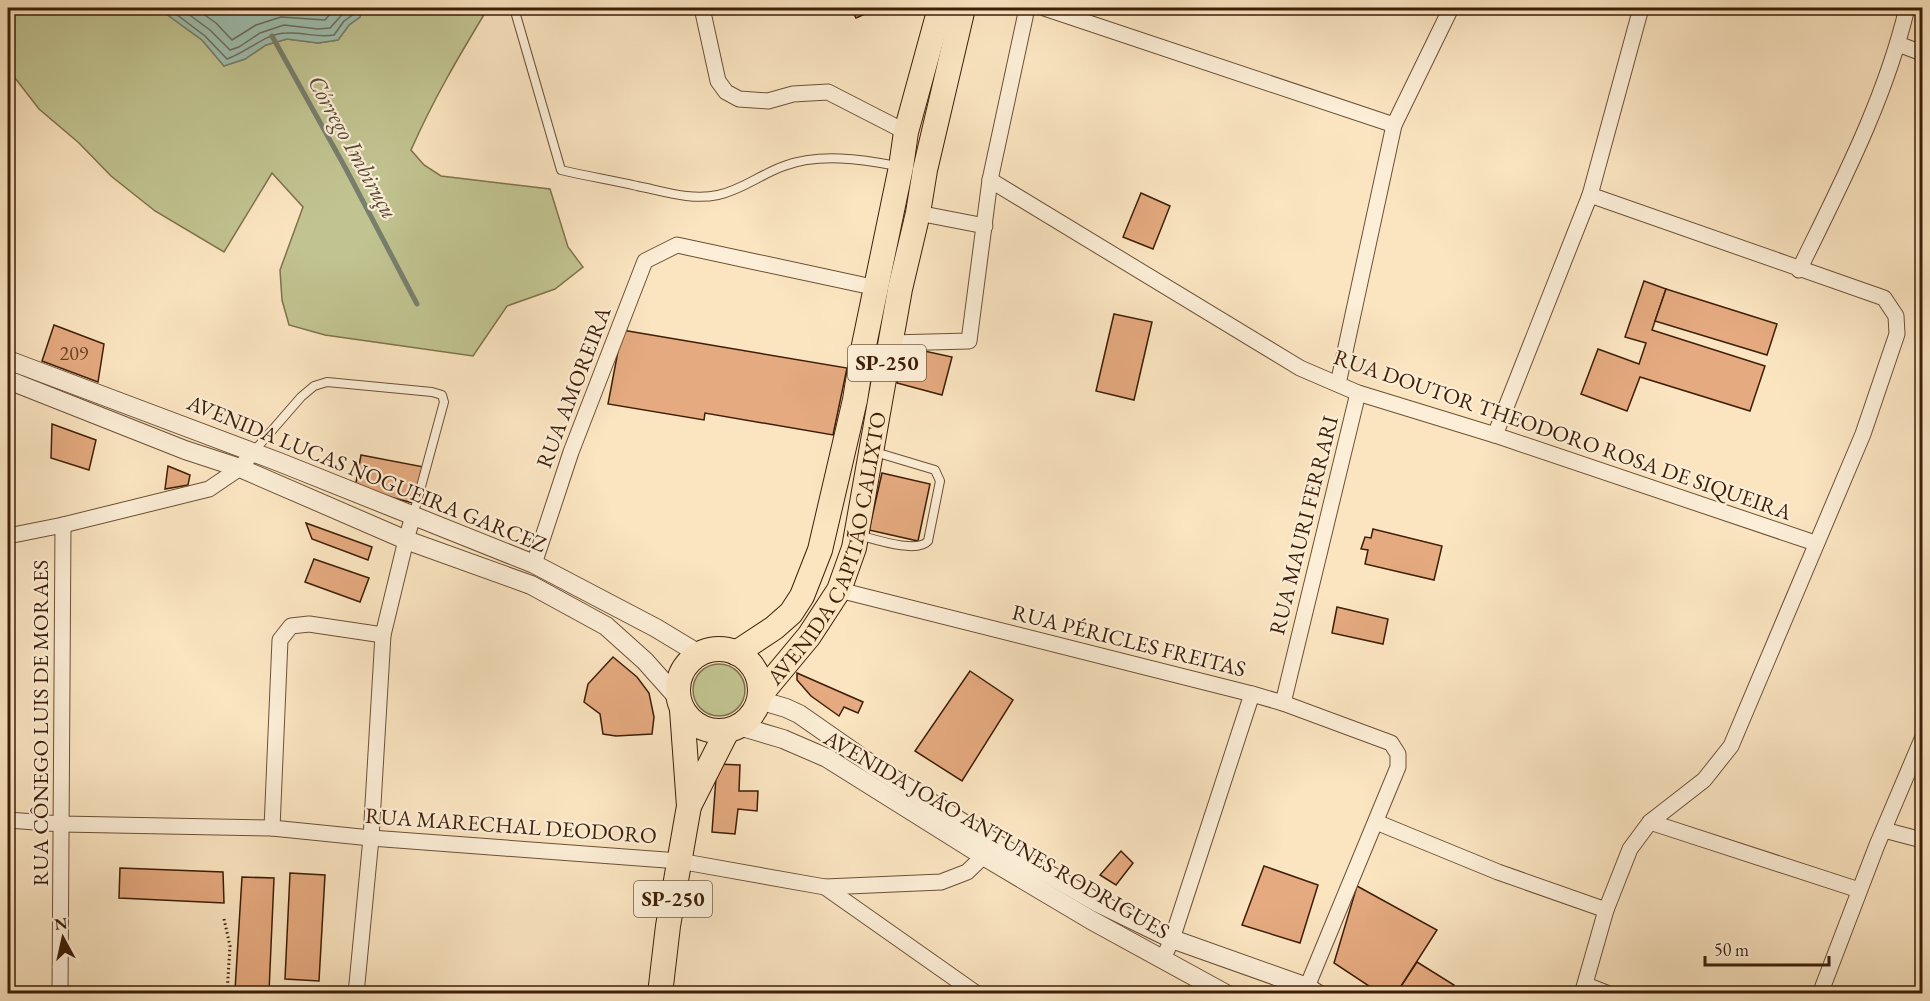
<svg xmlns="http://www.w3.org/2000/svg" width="1930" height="1001" font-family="'EB Garamond',serif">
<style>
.green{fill:#c1c491;stroke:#7f714c;stroke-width:1.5}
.water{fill:#9fbfb0;stroke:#787f6d;stroke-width:1.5}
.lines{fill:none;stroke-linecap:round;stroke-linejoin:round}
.shore{stroke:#6e6e5c;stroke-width:1.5}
.stream{stroke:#787f6d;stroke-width:5}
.building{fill:#e5aa7f;stroke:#3d1e08;stroke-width:1.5}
.service-casing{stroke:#6c5036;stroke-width:10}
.minor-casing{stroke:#6c5036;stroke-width:17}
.tertiary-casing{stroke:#6c5036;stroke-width:20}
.primary-casing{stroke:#3d1e08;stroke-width:26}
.path{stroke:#3d1e08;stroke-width:3;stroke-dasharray:1.5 3;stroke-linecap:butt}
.service{stroke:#fceed7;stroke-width:8}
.minor{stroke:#fceed7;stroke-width:15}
.tertiary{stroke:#fceed7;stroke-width:18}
.primary{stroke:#fbe5c1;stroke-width:24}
.labels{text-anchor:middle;stroke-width:4.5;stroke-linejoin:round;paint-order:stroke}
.number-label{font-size:20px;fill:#674126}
.shield{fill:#fceed7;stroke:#765c46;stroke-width:1.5}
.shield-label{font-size:21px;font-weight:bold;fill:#3d1e08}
.street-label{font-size:22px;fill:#3d1e08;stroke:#fceed7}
.water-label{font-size:24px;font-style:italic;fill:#5a4e3a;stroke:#fceed7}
</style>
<rect width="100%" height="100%" fill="#fbe5c1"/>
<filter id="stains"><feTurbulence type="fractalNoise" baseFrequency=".00333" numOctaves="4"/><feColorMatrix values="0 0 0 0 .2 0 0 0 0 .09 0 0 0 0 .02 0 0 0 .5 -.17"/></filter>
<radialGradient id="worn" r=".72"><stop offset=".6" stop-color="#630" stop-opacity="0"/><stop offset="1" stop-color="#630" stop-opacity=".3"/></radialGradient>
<g class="green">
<path d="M8,8H158L202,40L224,66L245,59L266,45L287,39L318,43L338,40L349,25L360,17L361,8H488C459,56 434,98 411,150L424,165L441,176L550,189L568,247L583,267L555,289L507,306L473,356L325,335L289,325L282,300L280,270L303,207L272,173L224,252L155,211L111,176L79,143L39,109L8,69Z"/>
<circle cx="719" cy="690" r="26"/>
</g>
<polygon class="water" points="158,8 361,8 360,17 349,25 338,40 318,43 287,39 266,45 245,59 224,66 202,40"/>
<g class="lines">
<g class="shore">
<path d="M168,8L205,36L227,59C248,52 265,33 287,33C304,32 316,38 334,35L344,21L354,14L355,8"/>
<polyline points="180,8 210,30 230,50 239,47 260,33 284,25 318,29 330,28 348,8"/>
<polyline points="195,8 216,23 232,40 256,25 281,17 325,20 335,8"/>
</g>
<polyline class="stream" points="272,36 346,169 417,304"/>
</g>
<g class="building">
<polygon points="851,8 878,8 856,18"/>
<polygon points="1141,193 1170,206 1153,249 1123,237"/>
<polygon points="1644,281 1666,289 1652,330 1765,366 1750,411 1640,377 1627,411 1581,394 1598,349 1639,364 1646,343 1625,337"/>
<polygon points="1666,289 1777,324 1767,355 1655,321"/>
<polygon points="1114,314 1152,322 1134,400 1096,391"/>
<polygon points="54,325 104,344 98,382 42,361"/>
<polygon points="622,330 847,368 833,435 705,413 704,420 608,404"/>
<polygon points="906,347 952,357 942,395 897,383"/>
<polygon points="52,424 96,440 89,470 51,458"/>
<polygon points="361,455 424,467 417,504 355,488"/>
<polygon points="168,466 190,475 188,485 165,489"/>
<polygon points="882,473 930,484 918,541 869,530"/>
<polygon points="306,523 372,547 368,560 312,539"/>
<polygon points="1373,529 1442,546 1434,580 1365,564 1368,550 1361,549 1365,537 1371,538"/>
<polygon points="314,559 369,578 360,602 305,582"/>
<polygon points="1337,607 1388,619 1383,644 1332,633"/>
<polygon points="613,657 637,677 649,693 654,717 652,734 616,736 603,734 600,714 584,702 588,684"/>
<polygon points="970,671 1013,700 962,781 915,751"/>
<polygon points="797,673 863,702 858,713 844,707 839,716 811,696 797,680"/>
<polygon points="717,764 740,765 739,791 758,791 757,811 738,809 735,834 712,832"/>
<polygon points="1121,851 1133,863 1116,885 1100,875"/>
<polygon points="1264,866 1318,885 1300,943 1242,925"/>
<polygon points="120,868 223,872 224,903 119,898"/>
<polygon points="290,873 325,875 319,981 285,979"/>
<polygon points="242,877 274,878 269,992 235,990"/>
<polygon points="1357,886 1437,930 1396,994 1381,994 1334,963"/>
<polygon points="1417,962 1454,985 1449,994 1396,994"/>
</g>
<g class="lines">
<g class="service-casing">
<g id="service">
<path d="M514,8L561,170C586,176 611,180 637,186C663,191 691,201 718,195C742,190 761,174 784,166C819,153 861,159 897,166"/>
<polyline points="254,451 301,397 314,386 327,382 432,392 442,395 444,402 413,516"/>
<path d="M858,535C874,539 917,554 928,541L940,481L935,470L875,452"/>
</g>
</g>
<g class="minor-casing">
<g id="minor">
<polyline points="702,8 718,81 726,92 739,99 768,101 793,94 828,92 906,132"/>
<polyline points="1044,8 1394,125"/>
<polyline points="1898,44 1922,53"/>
<polyline points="990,180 1300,368 1358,393 1495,435 1815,543"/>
<polyline points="918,213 985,226"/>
<path d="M1799,270C1841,184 1885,100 1907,8"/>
<polyline points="891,343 969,341 990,180 1027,8"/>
<polyline points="1338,384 1394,125 1451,8"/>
<polyline points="1495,435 1590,195 1641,8"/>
<polyline points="8,536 63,525 209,489 240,468 253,452"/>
<polyline points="534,564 571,452 645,261 677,245 877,288"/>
<polyline points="839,590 1252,694 1283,703 1391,743 1398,754 1398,767 1307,987"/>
<polyline points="1283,703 1358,393"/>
<polyline points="8,820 62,824 272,828 371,838 679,861 825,887 941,882 967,872 991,849"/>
<polyline points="1376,822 1498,872 1606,910"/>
<polyline points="1650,822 1859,890"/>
<polyline points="272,828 280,640 291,626 309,624 383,635"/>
<polyline points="1884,830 1922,840"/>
<polyline points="825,887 977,994"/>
<polyline points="1163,959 1172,939 1252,694"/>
<polyline points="1586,985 1609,994"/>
<polyline points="60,994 63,525"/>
<polyline points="356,994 371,838 383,635 406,540 413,516"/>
<polyline points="1582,994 1606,910 1630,849 1650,822 1704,780 1731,746 1863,434 1897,334 1896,316 1884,298 1590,195"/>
<polyline points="1820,994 1877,845 1922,739"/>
</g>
</g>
<g class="tertiary-casing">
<g id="tertiary">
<polyline points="8,360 279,462 534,564 656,628 699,654"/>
<polyline points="8,380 185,450 240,468 406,540 531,585 606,626 645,661 678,698"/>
<polyline points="759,700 786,708 799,714 875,767 996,844 1098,903 1172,939 1307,987 1318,994"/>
<polyline points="739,726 783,739 827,758 985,857 1091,920 1226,994"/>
</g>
</g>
<g class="primary-casing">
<g id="primary">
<circle cx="719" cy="690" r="41"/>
<polyline points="736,653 774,628 791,613 802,596 820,550 855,400 863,350 901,167 906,132 940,8"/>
<path id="s1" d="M760,695L809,636L839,590L854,548L900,289L918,213L925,170L963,8"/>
<polyline points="689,806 727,731"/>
<polyline points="660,994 668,926 689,806 682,710"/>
</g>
</g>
<polyline class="path" points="224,919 230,946 227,994"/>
<use href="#service" class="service"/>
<use href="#minor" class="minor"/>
<use href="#tertiary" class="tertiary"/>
<use href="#primary" class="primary"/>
</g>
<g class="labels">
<g class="number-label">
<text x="74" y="360">209</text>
</g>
<g class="shield">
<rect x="848" y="345" width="78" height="36" rx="4.5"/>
<rect x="634" y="881" width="78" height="36" rx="4.5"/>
</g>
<g class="shield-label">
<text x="887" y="370">SP-250</text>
<text x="673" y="906">SP-250</text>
</g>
<g class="street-label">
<text transform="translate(573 387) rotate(-69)" y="8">RUA AMOREIRA</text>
<text transform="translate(1563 434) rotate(19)" y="8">RUA DOUTOR THEODORO ROSA DE SIQUEIRA</text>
<text transform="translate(367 473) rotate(22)" y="8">AVENIDA LUCAS NOGUEIRA GARCEZ</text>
<text transform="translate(1303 525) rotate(-76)" y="8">RUA MAURI FERRARI</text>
<text dy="8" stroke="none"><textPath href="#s1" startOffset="166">AVENIDA CAPITÃO CALIXTO</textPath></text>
<text transform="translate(1129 640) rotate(14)" y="8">RUA PÉRICLES FREITAS</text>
<text transform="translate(40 723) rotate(-90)" y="8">RUA CÔNEGO LUIS DE MORAES</text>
<text transform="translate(511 825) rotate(4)" y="8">RUA MARECHAL DEODORO</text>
<text transform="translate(997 834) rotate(30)" y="8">AVENIDA JOÃO ANTUNES RODRIGUES</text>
</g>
<g class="water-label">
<text transform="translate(353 147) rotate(61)" y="8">Córrego Imbiruçu</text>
</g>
</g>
<rect width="1930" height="1001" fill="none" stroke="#fbe5c1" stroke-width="30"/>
<rect x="9" y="9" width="1912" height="983" fill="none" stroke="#3d1e08" stroke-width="3"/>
<rect x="15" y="15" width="1900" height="971" fill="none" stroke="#3d1e08" stroke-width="1.5"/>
<g transform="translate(63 938) rotate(352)" stroke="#fceed7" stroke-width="4.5" paint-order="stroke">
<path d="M0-4.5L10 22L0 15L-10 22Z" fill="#3d1e08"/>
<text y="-9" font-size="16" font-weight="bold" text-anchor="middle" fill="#3d1e08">N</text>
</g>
<path d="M1705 956v9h124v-9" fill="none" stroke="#3d1e08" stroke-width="3"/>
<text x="1714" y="956" font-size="18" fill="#3d1e08" stroke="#fceed7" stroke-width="4.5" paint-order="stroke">50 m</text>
<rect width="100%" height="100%" filter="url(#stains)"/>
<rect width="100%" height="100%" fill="url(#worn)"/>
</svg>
